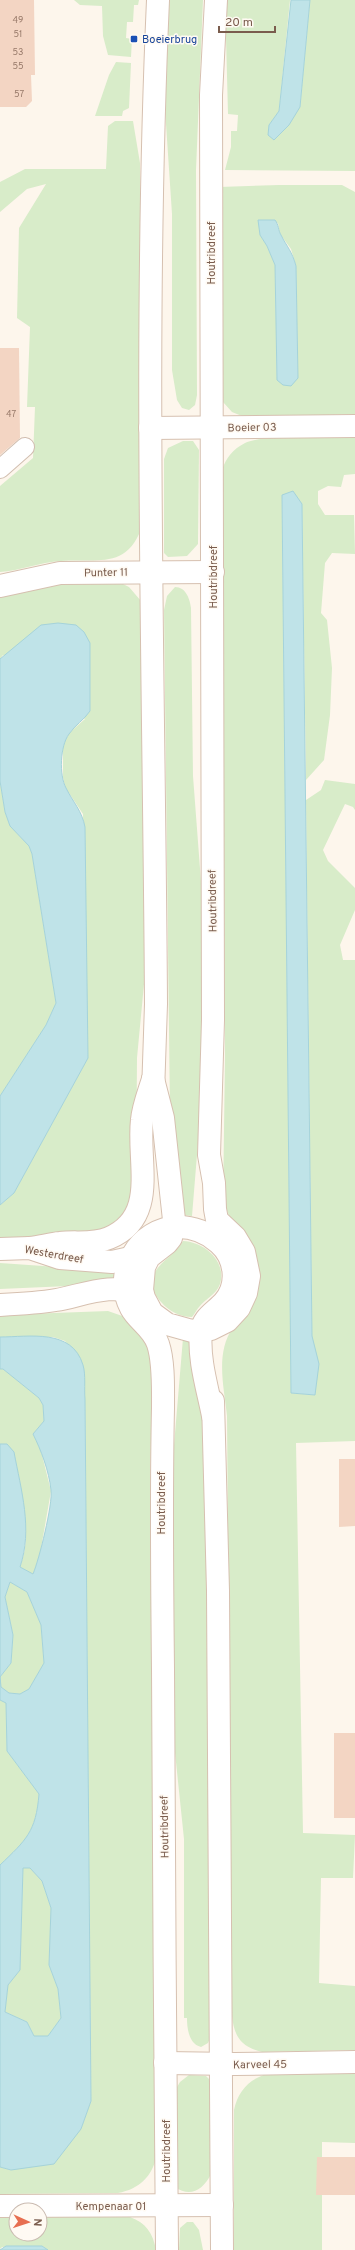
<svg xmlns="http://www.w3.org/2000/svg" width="355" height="2250" font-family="Overpass,sans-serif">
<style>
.green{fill:#d8ecc9;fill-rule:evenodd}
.water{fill:#bfe3e8;stroke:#a5d3da;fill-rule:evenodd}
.building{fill:#f3d5c3}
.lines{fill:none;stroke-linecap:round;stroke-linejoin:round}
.street-casing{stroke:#d1beb0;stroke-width:20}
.secondary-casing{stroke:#d6c0b0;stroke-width:24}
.street{stroke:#fff;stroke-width:18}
.secondary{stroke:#fff;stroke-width:22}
.transit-dot{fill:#1a4fb4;stroke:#fffaf3;stroke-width:1.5}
.labels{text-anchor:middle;stroke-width:3;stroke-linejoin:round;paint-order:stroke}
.number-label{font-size:9px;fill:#987a6a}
.transit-label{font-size:11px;fill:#164399;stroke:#fffaf3;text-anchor:start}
.street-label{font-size:11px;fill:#7a5c4d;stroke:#fffaf3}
</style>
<rect width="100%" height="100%" fill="#fdf6ec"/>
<g class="green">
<polygon points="74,0 139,0 138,5 134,5 133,22 127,22 126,38 132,39 131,57 108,55 103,36 102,6 80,5"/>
<polygon points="169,0 203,0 196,170 197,395 195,405 189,410 182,408 177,400 172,370 172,214 165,109"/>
<polygon points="225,0 290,0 279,111 269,125 300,107 310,0 355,0 355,171 225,170 231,147 231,131 237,131 238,115 228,114"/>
<polygon points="116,62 131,63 129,108 123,111 122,116 95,116 109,75"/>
<path d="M115,121H133L140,163L141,529C126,570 95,558 61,561C40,562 20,571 0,572V486L33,458L35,407H27L30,327L17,318L19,228L46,184L27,189L0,212V182L25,169H106L108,126Z"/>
<path d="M279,185H342L355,192V414L247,418L232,412L223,402L219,187ZM259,220L278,223L280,234L291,249L296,266L298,378L277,380L275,265L267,246L260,235Z"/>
<path d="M355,438V474L344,475L341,487L328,486L318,491V504L325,515H354L355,554L332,553L325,563L321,613L327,620L332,668L330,715L324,760L306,780L302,504L282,495L291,1393L315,1395L312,1336L306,800L321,790L325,780L355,784V810L353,807L345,804L323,850L328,861L355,888V910L340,945L343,960H355V1441L296,1443L303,1833L355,1835L353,1878H321L319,1983L355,1986V2050L262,2052C241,2047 234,2036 232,2016L227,1416C224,1386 215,1354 233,1327L232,1222L223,1202L225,1057L222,470C226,458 233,449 245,443C264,434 331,438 355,438Z"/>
<polygon points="183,441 193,441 199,450 198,544 187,556 168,557 164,553 164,459 168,448"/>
<polygon points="119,582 129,587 141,601 146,963 137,1058 136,1194 121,1220 94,1235 0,1238 0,1205 14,1193 88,1058 83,814 65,787 63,777 63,745 69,733 85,719 3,655 0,659 0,597 61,583"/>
<path d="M175,587C186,587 190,599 191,608L193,776L203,908V1017L200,1118L192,1216L181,1215L170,1112L164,610L167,596Z"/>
<polygon points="0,781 5,812 10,826 29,846 32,854 56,1003 46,1025 0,1096"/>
<path d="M183,1241C204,1242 227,1261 220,1284C216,1295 206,1298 199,1307C196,1310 195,1314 192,1317C180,1317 169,1311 162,1303C134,1272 172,1261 183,1241Z"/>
<polygon points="0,1263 115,1271 114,1284 0,1289"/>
<path d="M108,1311L128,1318L142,1335L152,1354L153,1375L150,1471L157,2155C152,2177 139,2189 118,2193L0,2194V2167L11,2170L81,2129L91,2101L85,1399L83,1365L65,1341L53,1337H0V1315Z"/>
<path d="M183,1338L195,1339L206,1464L211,2036L208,2043L201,2047C189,2044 187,2029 187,2018H184V1839L174,1743L172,1502L173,1457Z"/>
<path d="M0,1369H3L39,1398L43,1405L44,1421L33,1434L40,1447L51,1491L40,1554L33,1574L20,1567C36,1526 16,1485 3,1445L0,1444Z"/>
<polygon points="10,1582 27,1592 41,1625 44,1663 29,1689 20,1694 9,1693 1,1687 0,1677 11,1663 13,1635 5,1597"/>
<path d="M0,1700L6,1702L7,1751L39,1794C36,1831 26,1841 0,1865Z"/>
<polygon points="23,1867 30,1868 42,1881 51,1908 49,1965 58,1989 61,2018 48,2036 34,2036 27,2022 5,2012 8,1985 20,1970"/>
<path d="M267,2074H355V2143L322,2142V2250H234V2110C238,2091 249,2079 267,2074Z"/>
<path d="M189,2075L206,2076L211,2081V2174C203,2190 190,2198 175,2187L174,2092L180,2082Z"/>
<path d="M0,2217H16V2234H40V2217H130C146,2223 153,2233 156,2250H48L42,2246L2,2247L0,2249Z"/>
<polygon points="187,2222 193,2222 199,2230 203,2250 179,2250 180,2228"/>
</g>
<g class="water">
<polygon points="291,0 310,0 300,107 289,125 274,140 268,135 269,125 279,111"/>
<path d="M258,220H275C279,225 278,230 281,235C287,247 292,251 296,266L298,378L291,386L283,385L277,380L275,265L267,246L260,235Z"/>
<polygon points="293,491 302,504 312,1336 319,1364 315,1395 291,1393 282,495"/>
<path d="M58,623L76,625L84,632L90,643V711C84,720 75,725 69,734C60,746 59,775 66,788C73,802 82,811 85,827L88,1058L14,1193L0,1205V1096L46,1025L56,1003L32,854L29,846L10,826L5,812L0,781V659L41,625Z"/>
<path d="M0,1337C29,1337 72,1328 83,1365C86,1375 84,1389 85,1399L91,2101L81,2129L54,2164L11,2170L0,2167V1865C26,1840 36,1832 39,1794L7,1751L6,1703L0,1700V1444H7L14,1452C21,1490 33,1529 20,1567L33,1574C39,1560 53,1504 51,1490C49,1471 41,1450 33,1434L44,1421L43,1405L39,1398L3,1369H0ZM10,1582L27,1592L41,1625L44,1663L29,1689L20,1694L9,1693L1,1687L0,1677L11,1663L13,1635L5,1597ZM23,1868H30L42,1881L51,1908L49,1965L58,1989L61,2018L48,2036H34L27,2022L5,2012L8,1985L20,1970Z"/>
<polygon points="6,2246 42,2246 48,2250 0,2250"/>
</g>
<g class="building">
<polygon points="0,0 34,0 35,75 31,75 32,101 26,107 0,107"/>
<polygon points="0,348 19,348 20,438 0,455"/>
<polygon points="339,1459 355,1459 355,1526 339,1527"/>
<rect x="334" y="1733" width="21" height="85"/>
<polygon points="317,2157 355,2157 355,2195 316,2195"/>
</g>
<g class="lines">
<g class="street-casing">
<polyline id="street" points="0,469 25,447"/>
</g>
<g class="secondary-casing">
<g id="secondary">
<polyline points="150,428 355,426"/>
<polyline points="0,586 60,573 213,572"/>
<polyline points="153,1079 163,1118 174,1220 171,1238 167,1243 149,1257 144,1267 142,1290 144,1298 152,1313 167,1324 192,1331 211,1329 227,1321 239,1308 246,1293 249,1276 244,1252 235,1237 217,1220 215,1209 214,1183 209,1155 213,1020 211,95 216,0"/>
<path d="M153,1093L156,1004C154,669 143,334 158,0"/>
<path d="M30,1248C40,1247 50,1244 60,1243C76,1241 93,1245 109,1238C159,1217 137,1162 142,1120C143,1107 149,1092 153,1079"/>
<polyline points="0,1249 30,1248 60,1258 112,1262 130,1258"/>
<path d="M0,1305C19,1304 38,1303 56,1300C81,1296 114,1281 138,1295"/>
<polyline points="213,1401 218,1591 222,2250"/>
<polyline points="165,2063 235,2064 355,2062"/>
<polyline points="0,2206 222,2205"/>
<path d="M167,2250C166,2056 163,1863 163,1669C162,1582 161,1495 163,1408C163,1389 164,1362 158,1344C153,1328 138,1321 131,1308C112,1273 139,1228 178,1227C193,1227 208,1233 219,1243C236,1258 239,1285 224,1302C215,1312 203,1317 201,1332C198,1359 208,1390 213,1416"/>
</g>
</g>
<use href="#street" class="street"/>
<use href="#secondary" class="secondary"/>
</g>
<rect class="transit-dot" x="130" y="35" width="8" height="8" rx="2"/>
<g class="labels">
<g class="number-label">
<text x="18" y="23">49</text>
<text x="18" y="37">51</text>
<text x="18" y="55">53</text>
<text x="18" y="69">55</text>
<text x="19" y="97">57</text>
<text x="11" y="417">47</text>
</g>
<g class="transit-label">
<text x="142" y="43">Boeierbrug</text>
</g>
<g class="street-label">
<text transform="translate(211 253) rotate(-90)" y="4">Houtribdreef</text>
<text transform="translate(252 427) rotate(-1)" y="4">Boeier 03</text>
<text transform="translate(106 572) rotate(-1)" y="4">Punter 11</text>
<text transform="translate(213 577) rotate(-90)" y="4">Houtribdreef</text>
<text transform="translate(212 901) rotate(-91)" y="4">Houtribdreef</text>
<text transform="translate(54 1254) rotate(10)" y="4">Westerdreef</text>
<text transform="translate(161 1503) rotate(-90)" y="4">Houtribdreef</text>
<text transform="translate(164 1827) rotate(-91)" y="4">Houtribdreef</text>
<text transform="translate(260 2064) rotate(-1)" y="4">Karveel 45</text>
<text transform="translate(166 2151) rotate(-90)" y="4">Houtribdreef</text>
<text x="111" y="2210">Kempenaar 01</text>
</g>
</g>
<g transform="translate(28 2222) rotate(93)"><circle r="19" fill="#fffaf3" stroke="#cabbb1"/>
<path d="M0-3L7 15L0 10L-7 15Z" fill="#e76f51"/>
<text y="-6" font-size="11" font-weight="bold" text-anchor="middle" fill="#7a5c4d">N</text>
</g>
<path d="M219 26v6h56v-6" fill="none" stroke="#7a5c4d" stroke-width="2"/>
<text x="225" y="26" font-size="12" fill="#7a5c4d" stroke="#fffaf3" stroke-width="3" paint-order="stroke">20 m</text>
</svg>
